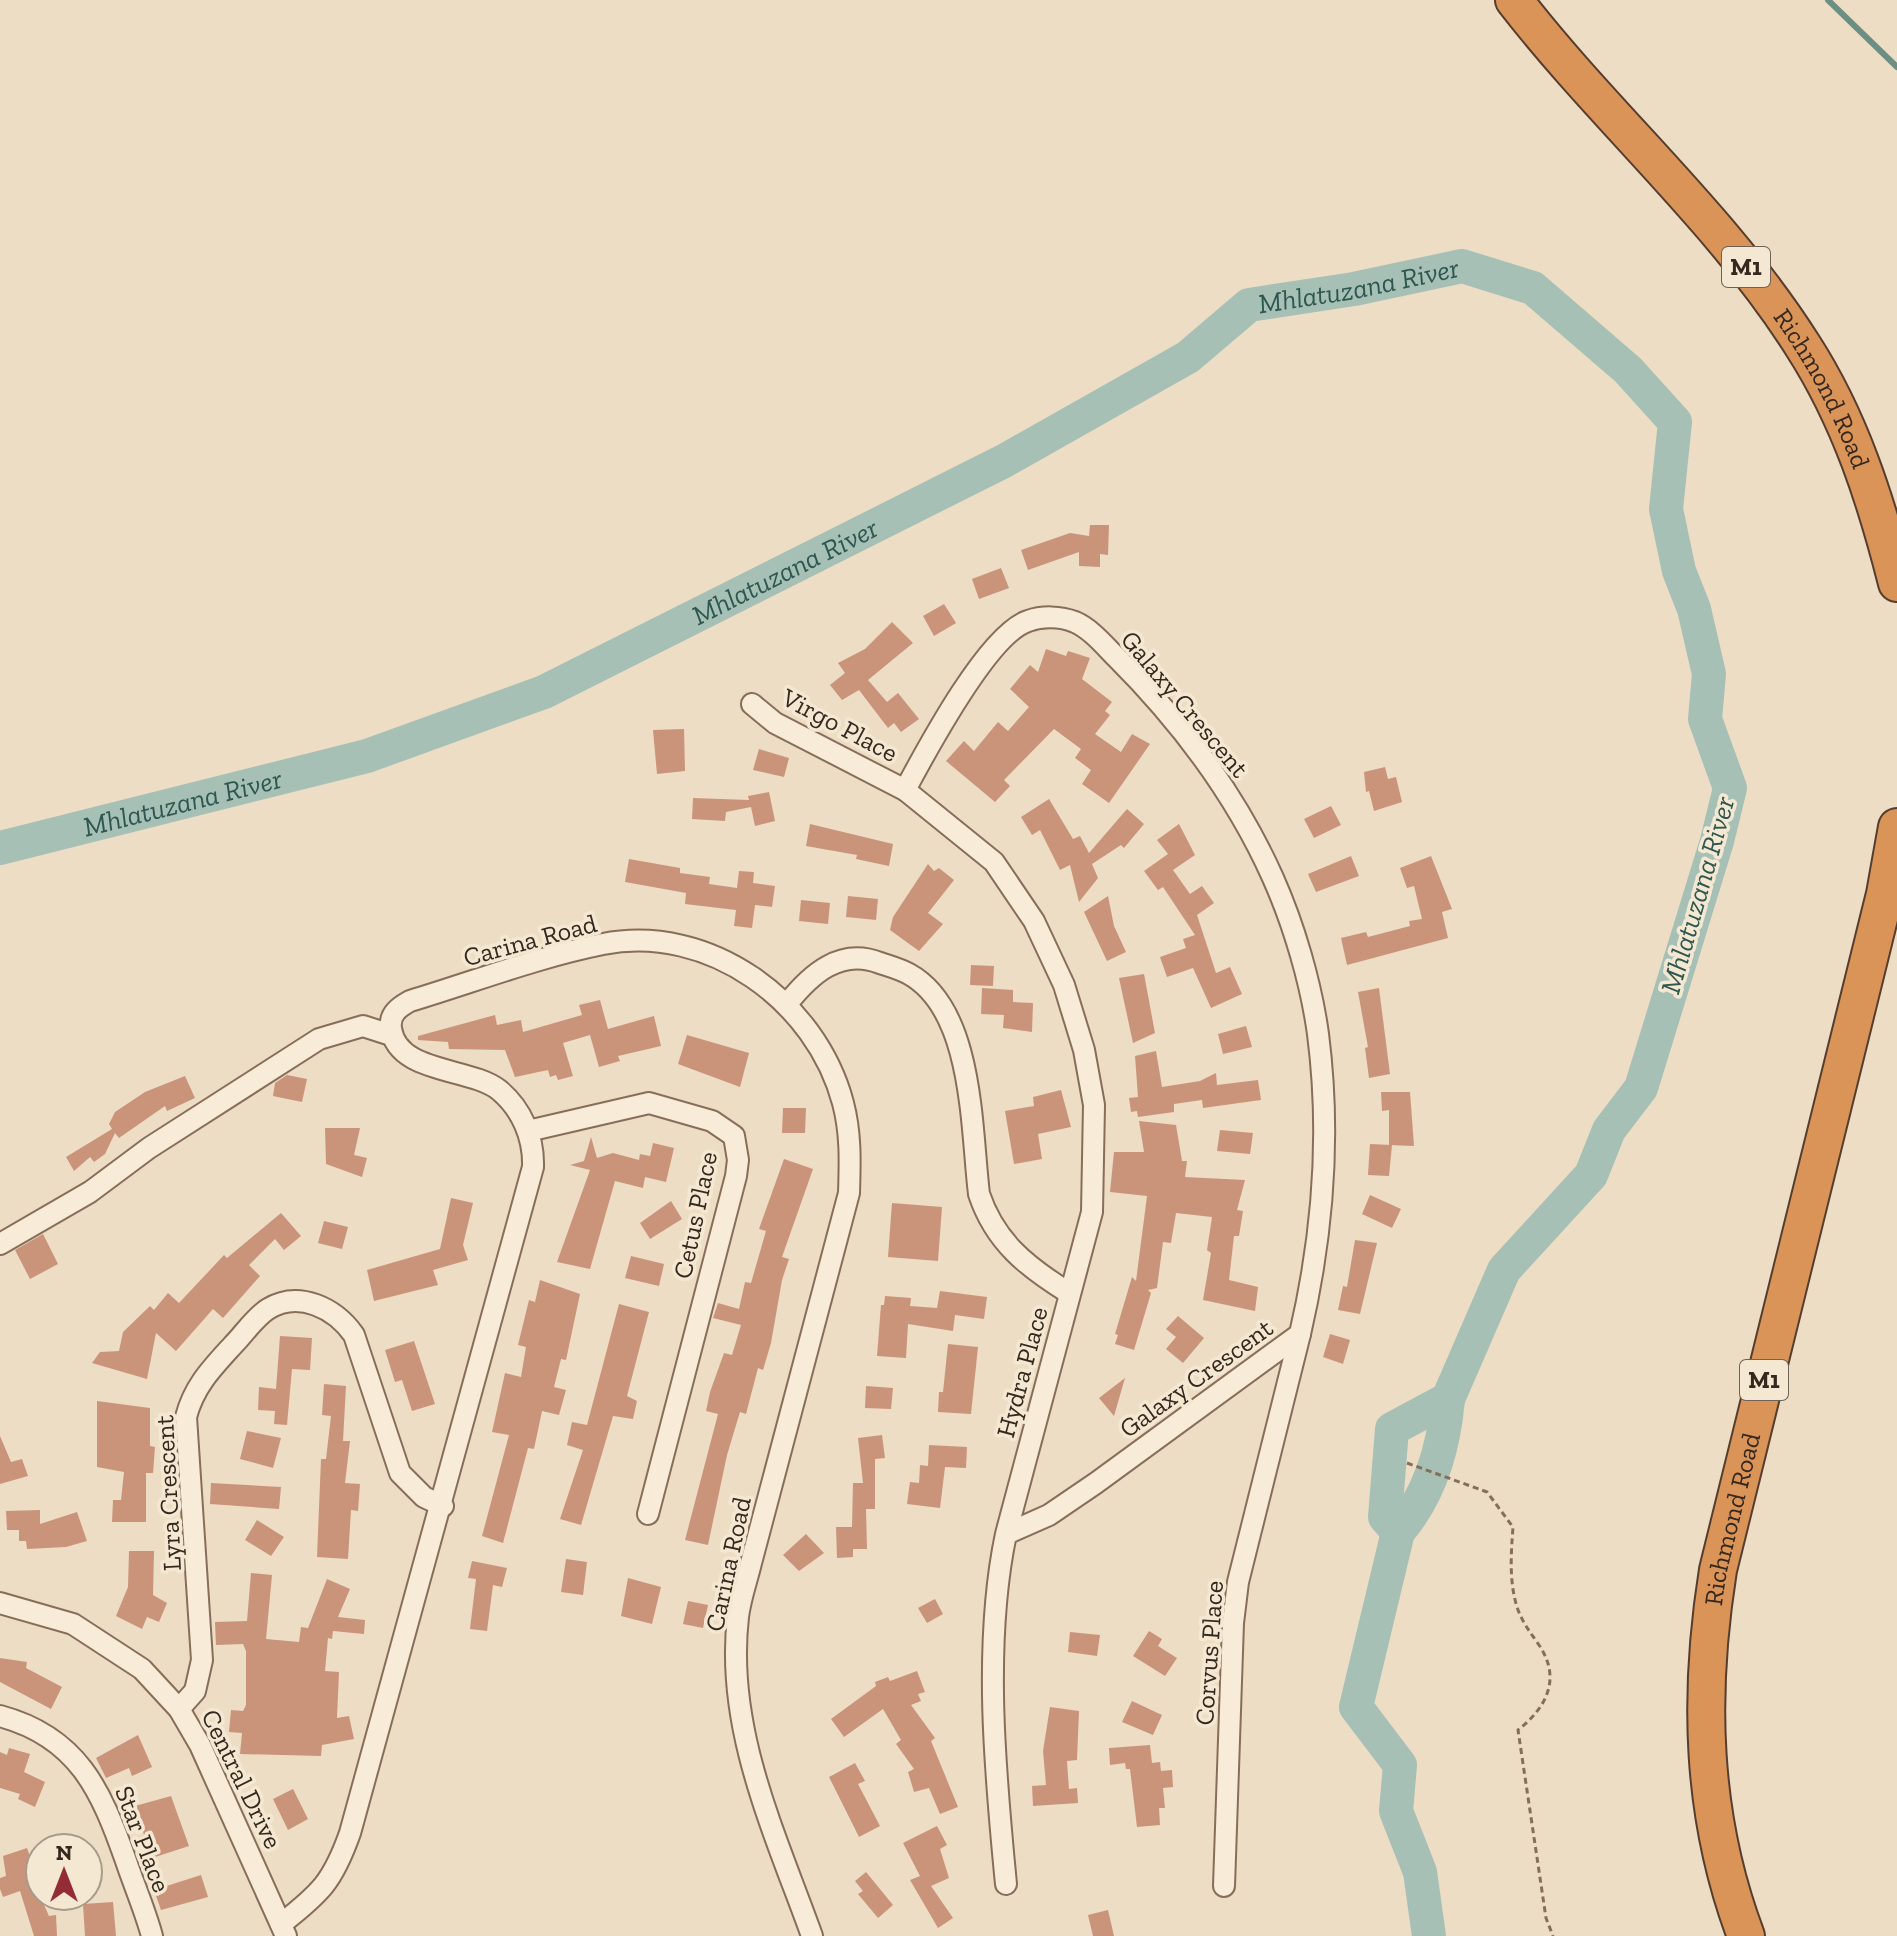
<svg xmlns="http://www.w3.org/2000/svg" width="1897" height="1936" font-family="'Zilla Slab',serif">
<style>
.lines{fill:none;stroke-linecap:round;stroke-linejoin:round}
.stream{stroke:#6d8e82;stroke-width:6}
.river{stroke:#a6c0b6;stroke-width:34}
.building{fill:#ca947b}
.street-casing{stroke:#876e5b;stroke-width:24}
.highway-casing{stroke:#553d2f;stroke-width:40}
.path{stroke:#876e5b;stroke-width:3;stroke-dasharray:6 4;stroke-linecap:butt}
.street{stroke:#f8ebd7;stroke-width:20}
.highway{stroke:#da9457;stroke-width:36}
.labels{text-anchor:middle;stroke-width:7;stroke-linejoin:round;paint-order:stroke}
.shield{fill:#f4e8d3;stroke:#706254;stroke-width:2}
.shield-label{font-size:24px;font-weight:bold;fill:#37281e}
.street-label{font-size:26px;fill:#37281e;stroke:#f4e8d3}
.water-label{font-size:28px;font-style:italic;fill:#2e5750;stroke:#f4e8d3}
</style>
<rect width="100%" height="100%" fill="#edddc4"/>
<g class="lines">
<polyline class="stream" points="1828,0 1897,67"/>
<g class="river">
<path id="s1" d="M0,848L367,756L544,692L1004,461L1188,357L1249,305L1354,289L1462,266L1533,288L1628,370L1675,422L1666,509L1679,571L1694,609L1709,674L1705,719L1730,788L1717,841L1641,1088L1609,1130L1591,1175L1504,1270L1448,1399L1392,1429L1385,1517L1398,1532L1356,1707L1400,1765L1396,1811L1420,1872L1429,1936"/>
<path d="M1398,1532C1430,1495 1444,1446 1448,1399"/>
</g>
</g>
<g class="building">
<polygon points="1090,525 1109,525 1108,555 1100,554 1100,567 1079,566 1079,552 1028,570 1021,550 1070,533 1089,536"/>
<polygon points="1001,568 1009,588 979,599 972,579"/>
<polygon points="944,604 956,623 934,636 923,616"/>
<polygon points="892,622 913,643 868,680 887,702 898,693 919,719 901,732 894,723 888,728 859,690 842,700 830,685 845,673 838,663 865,649"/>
<polygon points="1046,649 1066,656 1068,651 1090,658 1082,679 1112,702 1105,711 1110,715 1095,734 1121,752 1132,734 1150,744 1109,803 1082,784 1091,770 1075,758 1081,749 1054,729 1004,780 1010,786 995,802 946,761 964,741 974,751 998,722 1008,731 1029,707 1010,689 1030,665 1038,672"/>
<polygon points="684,729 685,771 657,774 653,730"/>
<polygon points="759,749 789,758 784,777 753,770"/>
<polygon points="1385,767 1388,779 1396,777 1402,802 1374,811 1369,791 1366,792 1364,772"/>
<polygon points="769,792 775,821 755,826 751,807 726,812 725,821 692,819 693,798 749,800 748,796"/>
<polygon points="1049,799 1073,839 1080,836 1089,853 1127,809 1144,824 1124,848 1121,845 1092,864 1098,878 1079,902 1070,865 1060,870 1040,830 1032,835 1021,817"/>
<polygon points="1331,806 1341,825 1314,838 1304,819"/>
<polygon points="810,824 893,844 889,866 856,859 857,855 806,846"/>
<polygon points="1179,824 1195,855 1173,870 1190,894 1202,886 1214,903 1197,915 1216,973 1230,967 1242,994 1211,1008 1193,968 1167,977 1160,957 1186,948 1183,939 1195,935 1163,887 1158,890 1144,871 1168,854 1157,840"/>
<polygon points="1351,856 1359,876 1316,892 1308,874"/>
<polygon points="1431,856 1452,909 1442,912 1448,938 1347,965 1341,938 1366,932 1368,937 1410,926 1409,921 1422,919 1414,886 1407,888 1400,868"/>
<polygon points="629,859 680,868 680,873 710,877 709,884 737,888 739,871 754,872 753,883 775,886 772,907 755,905 752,928 734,926 736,910 685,904 686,893 625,882"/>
<polygon points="928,864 934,871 939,868 954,880 928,913 943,924 919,951 890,930 893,917"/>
<polygon points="848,896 878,899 876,920 846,917"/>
<polygon points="1108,896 1114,926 1126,952 1107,961 1084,912"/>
<polygon points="801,900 830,903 828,924 799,921"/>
<polygon points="971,965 994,966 993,986 970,985"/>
<polygon points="1144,974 1155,1033 1133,1043 1119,978"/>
<polygon points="982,988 1013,990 1013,1002 1033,1003 1032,1032 1003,1028 1004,1015 981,1014"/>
<polygon points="1379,988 1390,1074 1369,1078 1365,1048 1368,1047 1358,992"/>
<polygon points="600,1000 608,1029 654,1016 661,1046 618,1056 620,1061 599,1067 590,1035 563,1043 573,1076 558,1080 556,1075 550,1077 548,1070 515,1077 505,1050 449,1049 448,1042 418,1040 418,1036 495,1015 497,1025 521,1020 523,1032 582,1015 579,1005"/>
<polygon points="1246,1026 1252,1047 1223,1054 1218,1034"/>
<polygon points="687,1035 749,1053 740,1087 678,1064"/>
<polygon points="1156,1051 1162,1087 1200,1081 1216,1073 1217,1085 1258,1080 1261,1100 1203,1108 1202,1100 1174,1104 1174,1112 1138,1117 1137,1111 1131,1112 1129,1098 1138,1097 1135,1056"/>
<polygon points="287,1075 307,1079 302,1102 273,1096 275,1083"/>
<polygon points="185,1076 195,1098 167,1111 165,1106 119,1138 115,1133 105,1154 94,1162 90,1157 74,1171 66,1157 112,1129 109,1124 115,1112 145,1092"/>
<polygon points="1061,1090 1071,1127 1038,1134 1042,1159 1014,1164 1005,1111 1034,1106 1033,1097"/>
<polygon points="1381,1092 1410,1092 1414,1146 1389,1145 1389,1110 1382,1111"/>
<polygon points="783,1108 806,1108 805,1133 782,1133"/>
<polygon points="1139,1121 1176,1125 1182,1161 1187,1161 1185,1177 1245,1180 1237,1210 1243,1211 1239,1236 1234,1236 1229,1280 1258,1287 1255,1311 1203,1300 1211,1253 1207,1250 1212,1217 1176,1213 1171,1243 1163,1242 1157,1288 1148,1290 1151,1293 1134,1350 1115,1344 1118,1335 1115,1334 1132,1277 1136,1281 1147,1196 1110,1192 1114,1152 1144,1152"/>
<polygon points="325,1128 360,1128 354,1155 367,1158 362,1177 326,1164"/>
<polygon points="1220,1130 1253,1133 1250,1154 1217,1151"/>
<polygon points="591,1137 597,1158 613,1153 639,1160 640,1154 650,1156 653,1143 674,1148 666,1182 645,1177 643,1188 615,1181 590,1269 557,1262 590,1170 570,1165 584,1161"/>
<polygon points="1370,1144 1392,1145 1389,1176 1368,1175"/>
<polygon points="784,1159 813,1169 782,1257 789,1259 782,1280 771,1343 763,1370 758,1368 746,1414 740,1412 727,1455 708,1545 685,1540 718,1414 706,1411 710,1392 724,1353 732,1355 741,1325 713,1318 718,1303 739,1309 745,1282 751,1283 766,1231 759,1229"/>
<polygon points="1370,1195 1401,1209 1392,1228 1362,1214"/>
<polygon points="451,1198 473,1203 463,1245 468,1260 433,1270 438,1285 374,1301 367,1270 440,1249"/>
<polygon points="671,1201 682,1219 650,1239 640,1223"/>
<polygon points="892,1203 942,1207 938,1261 888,1257"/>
<polygon points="281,1213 301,1236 284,1250 275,1239 249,1265 260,1276 223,1318 213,1309 176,1351 156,1333 147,1379 92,1363 100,1352 119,1351 123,1332 150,1306 154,1310 168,1293 179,1303 224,1255 227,1258"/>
<polygon points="324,1221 348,1227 342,1249 318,1243"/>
<polygon points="43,1234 58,1264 30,1279 15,1250"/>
<polygon points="1355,1240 1377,1243 1360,1314 1338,1310 1343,1286 1347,1287"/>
<polygon points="631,1256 664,1264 659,1286 625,1278"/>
<polygon points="540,1280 580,1294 566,1360 561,1359 554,1387 566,1390 559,1415 542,1411 534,1449 528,1448 503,1543 482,1536 509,1435 492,1432 505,1373 521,1377 526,1347 518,1345 529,1300 535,1302"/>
<polygon points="940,1291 987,1297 984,1319 955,1315 953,1331 908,1324 906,1358 877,1356 881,1305 884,1305 885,1296 911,1298 910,1306 937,1308"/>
<polygon points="619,1304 649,1312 627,1396 637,1401 633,1419 613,1416 581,1525 560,1519 583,1450 567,1445 572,1422 587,1425"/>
<polygon points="1178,1316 1204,1338 1183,1363 1166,1349 1176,1337 1166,1329"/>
<polygon points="1330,1334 1350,1340 1343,1364 1323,1357"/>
<polygon points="280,1336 312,1338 310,1370 292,1369 287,1425 274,1424 275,1411 258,1410 259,1387 276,1389"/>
<polygon points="414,1341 435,1404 412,1411 402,1380 395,1382 385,1350"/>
<polygon points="948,1344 978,1347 971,1414 938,1412 939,1392 943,1392"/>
<polygon points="1125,1378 1114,1416 1099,1398"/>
<polygon points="324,1384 346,1386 343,1441 350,1441 345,1483 360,1484 358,1511 351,1510 348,1559 317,1557 321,1459 326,1459 331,1416 322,1415"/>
<polygon points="866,1386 893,1388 891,1409 865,1408"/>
<polygon points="97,1401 150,1408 150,1446 155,1447 153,1473 146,1473 146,1522 112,1522 113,1500 121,1500 124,1472 97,1467"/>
<polygon points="247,1431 281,1438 273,1468 240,1459"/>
<polygon points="882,1435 885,1458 875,1459 875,1509 866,1509 867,1549 853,1549 853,1557 837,1558 836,1527 852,1527 853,1483 863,1483 858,1438"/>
<polygon points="0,1436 11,1462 22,1459 28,1476 0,1484"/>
<polygon points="929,1445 967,1447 966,1468 945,1467 940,1508 907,1504 910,1482 919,1483 920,1465 928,1466"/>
<polygon points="211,1483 281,1487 279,1509 210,1504"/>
<polygon points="40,1510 40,1524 77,1512 87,1541 66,1547 27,1549 26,1541 19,1541 19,1530 7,1530 6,1511"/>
<polygon points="257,1520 284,1537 271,1556 245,1540"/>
<polygon points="806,1534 824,1553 799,1571 783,1555"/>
<polygon points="129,1551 154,1551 153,1595 167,1603 159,1622 147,1617 142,1629 116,1616 128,1587"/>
<polygon points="566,1559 587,1562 583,1595 561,1592"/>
<polygon points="472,1561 507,1568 502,1587 493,1585 487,1631 470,1629 476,1579 468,1578"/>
<polygon points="251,1573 272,1575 266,1639 299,1642 301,1627 308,1628 327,1579 350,1589 338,1617 365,1620 364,1634 333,1631 332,1639 328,1638 325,1671 339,1672 337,1718 349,1716 354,1739 322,1745 321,1756 240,1754 242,1733 229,1732 231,1710 243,1711 246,1705 246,1651 243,1644 216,1645 215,1622 247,1621"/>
<polygon points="628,1578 661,1587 652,1624 621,1616"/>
<polygon points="935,1599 943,1614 927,1623 918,1608"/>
<polygon points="688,1601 708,1605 703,1628 683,1624"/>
<polygon points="1149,1631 1162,1639 1158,1646 1177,1658 1165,1676 1133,1656"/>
<polygon points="1070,1632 1100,1635 1097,1656 1068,1652"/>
<polygon points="0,1658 27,1662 26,1668 62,1687 51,1709 0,1682"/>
<polygon points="917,1671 925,1692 918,1694 921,1701 911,1705 935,1738 931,1741 958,1807 940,1814 929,1788 914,1792 908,1772 914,1769 896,1744 901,1740 883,1709 844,1737 831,1719 876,1686 875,1682 888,1677 890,1681"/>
<polygon points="1132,1701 1162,1715 1153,1735 1122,1722"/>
<polygon points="1050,1707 1079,1711 1077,1760 1067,1761 1069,1789 1077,1788 1078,1803 1033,1806 1032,1786 1046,1785 1043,1751"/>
<polygon points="138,1735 152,1767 132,1776 129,1768 106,1778 96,1758"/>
<polygon points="1150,1745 1152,1763 1160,1762 1161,1771 1172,1770 1173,1787 1163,1788 1165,1808 1159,1808 1160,1825 1137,1827 1130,1769 1126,1769 1125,1763 1110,1765 1109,1748"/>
<polygon points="9,1748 30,1754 24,1772 45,1782 35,1807 18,1799 20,1794 0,1788 0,1752 7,1755"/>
<polygon points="855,1763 865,1781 858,1784 880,1826 859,1837 829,1777"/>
<polygon points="293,1789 308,1819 288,1830 273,1799"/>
<polygon points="171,1796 189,1846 146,1860 138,1837 144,1835 135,1806"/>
<polygon points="937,1826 947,1845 940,1849 949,1878 931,1886 953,1918 938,1928 910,1880 920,1876 903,1843"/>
<polygon points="27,1848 40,1884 40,1896 49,1916 56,1915 57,1936 34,1936 20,1891 3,1897 0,1889 0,1878 6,1876 3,1856"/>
<polygon points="866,1872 893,1905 878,1918 858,1894 863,1891 855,1881"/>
<polygon points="201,1875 208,1897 161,1910 154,1890"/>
<polygon points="113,1902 116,1936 85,1936 83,1904"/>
<polygon points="1108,1910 1114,1936 1093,1936 1088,1915"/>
</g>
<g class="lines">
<g class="street-casing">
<g id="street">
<polyline points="752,704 775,723 905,790"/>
<path d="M787,1004C810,975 840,947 880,963C889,966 900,969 909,974C974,1010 971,1129 979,1194C995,1242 1027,1267 1069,1293"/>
<polyline points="528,1131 649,1103 712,1121 734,1136 738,1160 736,1176 648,1514"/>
<polyline points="0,1244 90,1192 149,1148 319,1039 363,1026 391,1035"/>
<polyline points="0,1603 73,1624 142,1669 179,1709 200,1745 286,1936"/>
<path d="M179,1709L195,1691L202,1660L186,1417C194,1386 212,1368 233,1345C244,1334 255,1317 268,1309C299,1290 335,1308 354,1335L400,1473L424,1497L443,1506"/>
<path d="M0,1716C78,1737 101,1790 126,1861C134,1885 145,1910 152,1936"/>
<path d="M1006,1884C995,1772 983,1643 1006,1534L1092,1212L1094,1105L1084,1050L1064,985L1034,921L994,862L905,790C926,751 988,634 1028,621C1042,616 1060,616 1075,622C1091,629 1104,645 1116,657C1180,721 1236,795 1273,878C1294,925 1311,983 1318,1034C1331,1135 1323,1235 1300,1334L1096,1483L1049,1515L1006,1534"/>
<polyline points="1224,1886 1233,1623 1238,1582 1300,1334"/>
<path d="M281,1924C321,1893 333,1881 350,1833L533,1167C534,1138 522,1109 499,1090C470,1067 397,1074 391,1028C389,1014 399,1007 410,1001C473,982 538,957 603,944C709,923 816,1001 843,1103C851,1133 850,1162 849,1193L751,1563C747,1580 740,1599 738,1617C725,1729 775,1833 812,1936"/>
</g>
</g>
<g class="highway-casing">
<g id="highway">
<path id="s2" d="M1514,0C1606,119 1722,218 1803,346C1850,419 1876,500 1897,583"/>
<path id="s3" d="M1746,1936C1701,1817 1698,1695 1718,1570L1885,894L1897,827"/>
</g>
</g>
<path class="path" d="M1407,1463L1487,1492L1513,1527C1511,1554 1509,1581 1517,1607C1522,1622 1530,1632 1539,1645C1562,1679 1546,1708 1518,1730L1546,1918L1553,1936"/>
<use href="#street" class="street"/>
<use href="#highway" class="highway"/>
</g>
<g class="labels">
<g class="shield">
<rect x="1722" y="247" width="48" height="40" rx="6"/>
<rect x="1740" y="1360" width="48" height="40" rx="6"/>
</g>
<g class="shield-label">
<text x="1746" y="275">M1</text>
<text x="1764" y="1388">M1</text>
</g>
<g class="street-label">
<text dy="9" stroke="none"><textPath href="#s2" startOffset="498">Richmond Road</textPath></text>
<text transform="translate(1185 704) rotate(50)" y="9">Galaxy Crescent</text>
<text transform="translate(840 725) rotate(28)" y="9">Virgo Place</text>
<text transform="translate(530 940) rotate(-15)" y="9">Carina Road</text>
<text transform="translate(695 1215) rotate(-78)" y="9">Cetus Place</text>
<text transform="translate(1022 1372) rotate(-75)" y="9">Hydra Place</text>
<text transform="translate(1196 1378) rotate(-36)" y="9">Galaxy Crescent</text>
<text transform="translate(168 1493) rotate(-93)" y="9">Lyra Crescent</text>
<text dy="9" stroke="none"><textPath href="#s3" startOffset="424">Richmond Road</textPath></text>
<text transform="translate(728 1564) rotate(-78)" y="9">Carina Road</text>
<text transform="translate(1209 1653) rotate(-86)" y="9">Corvus Place</text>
<text transform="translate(242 1779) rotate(64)" y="9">Central Drive</text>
<text transform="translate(143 1839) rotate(69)" y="9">Star Place</text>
</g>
<g class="water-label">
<text dy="10" stroke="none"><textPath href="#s1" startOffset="1484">Mhlatuzana River</textPath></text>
<text dy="10" stroke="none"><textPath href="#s1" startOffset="836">Mhlatuzana River</textPath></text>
<text dy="10" stroke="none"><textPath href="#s1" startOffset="188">Mhlatuzana River</textPath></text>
<text transform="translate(1697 895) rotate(-74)" y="10">Mhlatuzana River</text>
</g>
</g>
<g transform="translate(64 1872)"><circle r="38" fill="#f4e8d3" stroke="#a89b8b" stroke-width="2"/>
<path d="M0-6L14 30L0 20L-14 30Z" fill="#942c37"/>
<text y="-12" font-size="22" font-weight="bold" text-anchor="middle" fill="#37281e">N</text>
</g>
</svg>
